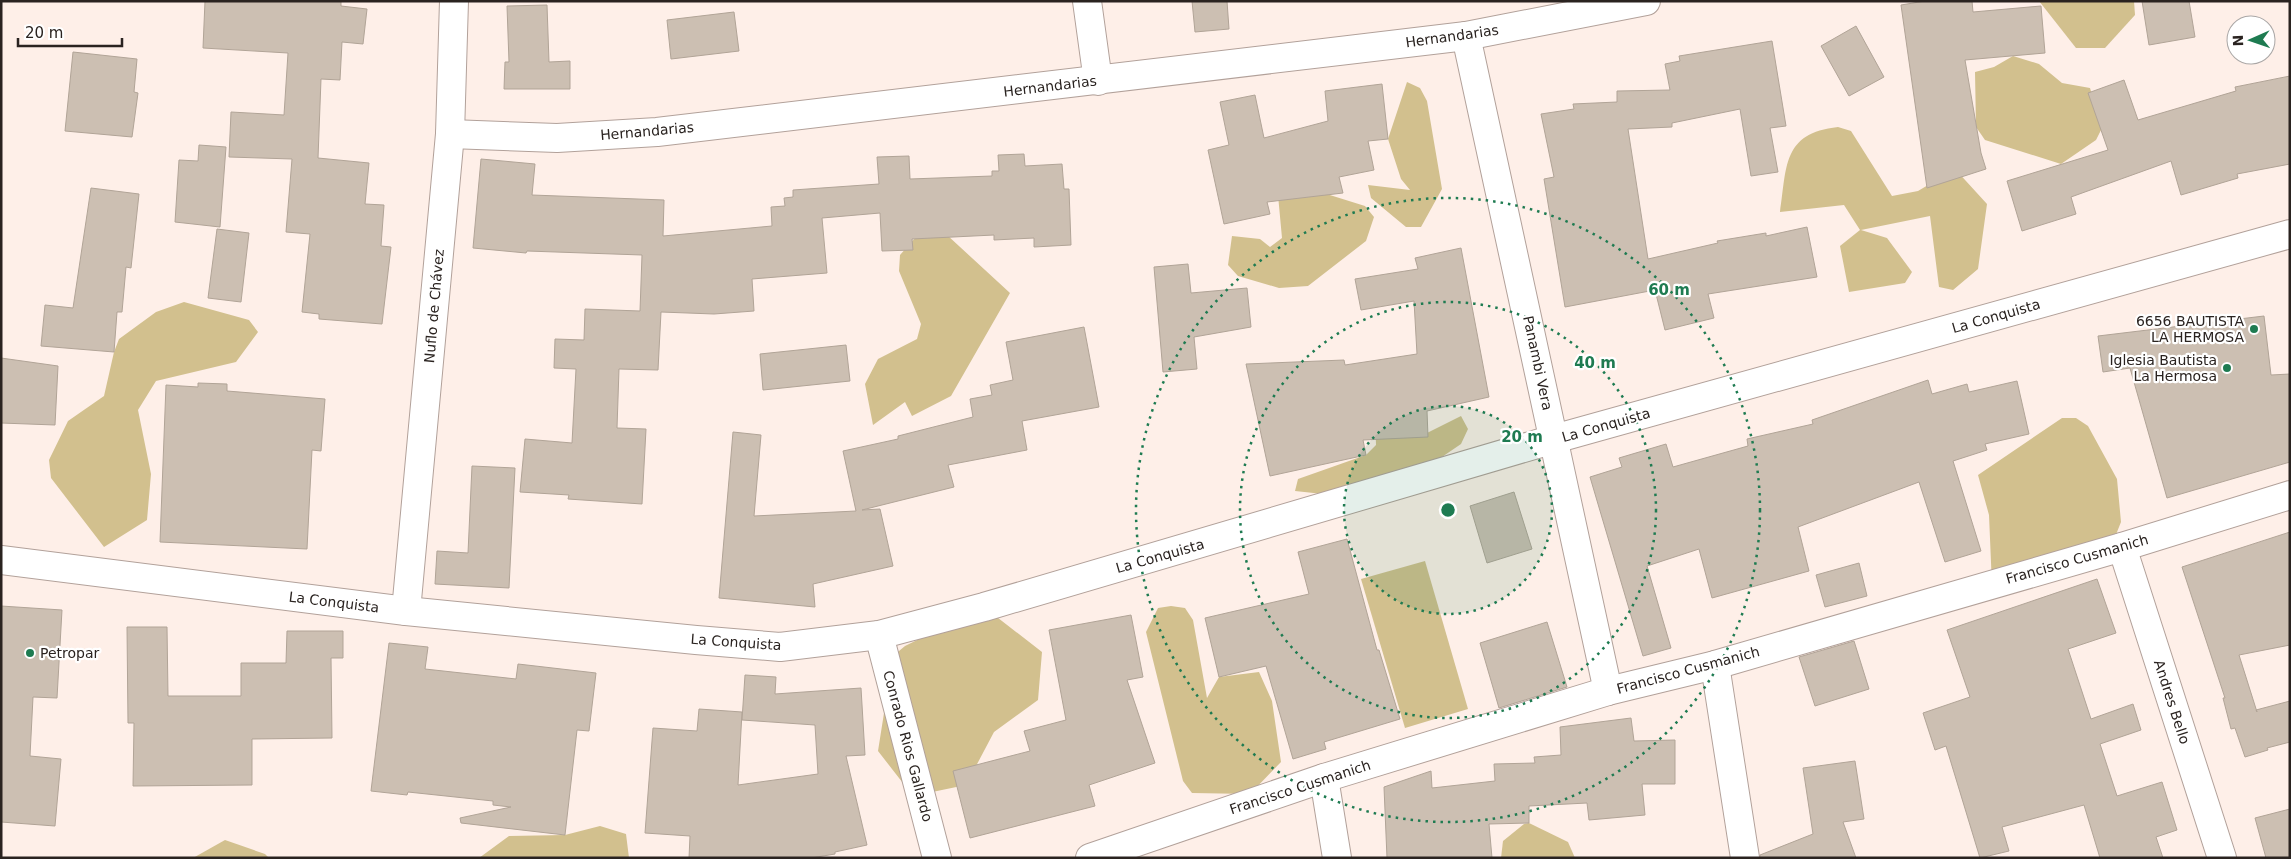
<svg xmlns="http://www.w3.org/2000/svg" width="2291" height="859" font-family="'DejaVu Sans',sans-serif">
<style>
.green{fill:#d2c08e}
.building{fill:#ccbfb2;stroke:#b1a497}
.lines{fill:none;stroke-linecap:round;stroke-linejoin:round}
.minor-casing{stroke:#b2a19a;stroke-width:30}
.minor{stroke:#fff;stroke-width:28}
.ring{fill:none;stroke:#1e7b51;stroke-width:2.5;stroke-dasharray:2.5 5}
.poi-dot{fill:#1e7b51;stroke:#fff;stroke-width:2}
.labels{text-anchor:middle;stroke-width:4.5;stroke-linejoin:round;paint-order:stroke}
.street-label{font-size:14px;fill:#2a2320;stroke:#fff}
.poi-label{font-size:14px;fill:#2a2320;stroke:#fff;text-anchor:end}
.centre{fill:#1e7b51;stroke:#fff;stroke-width:2.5}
.ring-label{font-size:15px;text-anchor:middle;font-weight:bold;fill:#1e7b51;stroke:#fff;stroke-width:4.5;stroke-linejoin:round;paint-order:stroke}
</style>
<rect width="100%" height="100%" fill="#feefe8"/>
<g class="green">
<polygon points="2039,1 2134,1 2135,15 2105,48 2076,48"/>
<polygon points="2013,56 2039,64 2062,83 2090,88 2102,128 2096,140 2061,164 1985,140 1976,127 1975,72 1994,67"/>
<polygon points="1407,82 1420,88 1427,101 1442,189 1421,227 1406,227 1371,198 1368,185 1410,190 1401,179 1388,139"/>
<path d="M1838,127L1851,131L1892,196L1918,191L1955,169L1987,204L1978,269L1953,290L1939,287L1930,216L1861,230L1887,238L1912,272L1905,283L1849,292L1840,246L1860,230L1844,205L1780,212C1787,167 1782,133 1838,127Z"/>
<polygon points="1285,181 1365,206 1374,217 1366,241 1308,286 1279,288 1238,276 1228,265 1232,236 1260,239 1270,247 1282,238 1278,195"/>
<polygon points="947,235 1010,293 951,396 912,416 905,402 873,425 865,384 878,359 917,339 921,324 899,271 900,255 916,237"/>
<polygon points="184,302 249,320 258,332 236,362 156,381 138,410 151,474 147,520 104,547 51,478 49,460 68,421 104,396 114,352 119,339 156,312"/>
<polygon points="1375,412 1423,435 1461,416 1468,429 1461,444 1436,461 1323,494 1295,491 1298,479 1366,455 1376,445"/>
<polygon points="2062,418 2076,418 2088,426 2117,479 2121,522 2115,537 1992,586 1989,515 1978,475"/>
<polygon points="1425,561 1468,709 1405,728 1361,579"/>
<polygon points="1171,606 1185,608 1193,620 1207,698 1219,677 1259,672 1272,701 1281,762 1250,794 1192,793 1183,781 1146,632 1158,608"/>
<polygon points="984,607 1042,652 1038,700 994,732 966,785 913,796 878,751 893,656 905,646"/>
<polygon points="1529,823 1568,842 1575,858 1501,858 1503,841 1524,824"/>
<polygon points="600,826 626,834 629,858 479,858 509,836 565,835"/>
<polygon points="225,840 265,854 269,858 193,858"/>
</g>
<g class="building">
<polygon points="205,1 341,1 341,6 367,9 363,44 342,42 340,80 321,79 318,158 369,163 365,204 384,205 381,246 391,247 382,324 319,319 319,314 302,312 310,234 286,232 292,159 229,157 231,112 284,115 288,53 203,48"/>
<polygon points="1192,1 1227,1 1229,29 1195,32"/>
<polygon points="1925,1 1972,1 1973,12 2041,6 2045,53 1965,60 1981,153 1986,169 1927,188 1901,5"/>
<polygon points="2142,1 2189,1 2195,37 2149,45"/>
<polygon points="547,5 549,62 570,61 570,89 504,89 505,62 509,62 507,6"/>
<polygon points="734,12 739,51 671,59 667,20"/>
<polygon points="1856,26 1884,77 1849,96 1821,46"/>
<polygon points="1772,41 1786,126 1770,128 1778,172 1751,176 1740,109 1672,123 1672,127 1628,129 1648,259 1718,243 1717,241 1766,233 1766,236 1807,227 1817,277 1708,294 1714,318 1665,330 1655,290 1565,307 1544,179 1554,177 1541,114 1574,109 1573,104 1617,102 1617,91 1670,90 1665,64 1680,61 1679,56"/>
<polygon points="73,52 137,59 134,92 138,93 132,137 65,131"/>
<polygon points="2290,76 2290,164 2237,174 2238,178 2181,195 2171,161 2071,197 2076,214 2022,231 2007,181 2108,150 2088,93 2124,80 2138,120 2236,91 2235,87"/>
<polygon points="1382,84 1388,139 1368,141 1374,170 1339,177 1343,193 1267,202 1270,214 1224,224 1208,150 1229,145 1220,102 1255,95 1264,138 1328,121 1325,91"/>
<polygon points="199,145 226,147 220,227 175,222 179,160 198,161"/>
<polygon points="1024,154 1025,166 1062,164 1064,189 1069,189 1071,245 1034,247 1034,238 994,240 994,235 912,239 913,250 882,251 880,213 822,218 827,273 752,279 754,311 714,314 661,312 658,370 619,369 617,428 646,429 642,504 568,499 569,495 520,492 525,439 572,443 576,369 554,368 555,339 584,340 585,309 640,311 642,255 527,251 526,253 473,248 481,159 535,164 532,195 664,200 663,236 772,226 771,207 785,206 784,198 793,197 793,190 879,184 877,157 909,156 910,179 992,176 992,171 999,171 998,155"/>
<polygon points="91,188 139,194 131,268 126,267 122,312 117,312 114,352 41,346 45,305 73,308"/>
<polygon points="217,229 249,233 241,302 208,298"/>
<polygon points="1461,248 1489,397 1427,411 1428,437 1363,440 1366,455 1270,476 1246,364 1344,360 1345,365 1417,354 1414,301 1361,310 1355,279 1418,269 1415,258"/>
<polygon points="1188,264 1191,293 1247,288 1251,327 1194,337 1197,369 1163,372 1154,267"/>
<polygon points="2264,316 2271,375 2290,374 2290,462 2167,498 2130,368 2103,372 2098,336"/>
<polygon points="1084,327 1099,407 1022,421 1027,450 948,465 954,487 862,510 880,509 893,566 813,584 815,607 719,598 733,432 761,435 754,516 856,511 843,451 898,439 898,436 973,417 970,399 992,395 990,385 1013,380 1006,342"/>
<polygon points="846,345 850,381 763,390 760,354"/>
<polygon points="1,358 58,366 55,425 1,423"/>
<polygon points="1928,380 1932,394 1967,384 1969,392 2017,381 2029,434 1985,444 1987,450 1953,461 1981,551 1945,562 1919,482 1798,527 1809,571 1712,598 1699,549 1647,566 1671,648 1643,656 1590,477 1622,467 1619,458 1666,444 1673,467 1748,446 1747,439 1813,424 1812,420"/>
<polygon points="198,383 227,384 227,391 325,399 321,451 312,450 307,549 160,542 166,385 198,387"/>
<polygon points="472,466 515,468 509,588 435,584 437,551 468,553"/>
<polygon points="1514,492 1532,549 1487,563 1470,506"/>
<polygon points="2290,532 2290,645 2239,655 2257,712 2256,710 2290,701 2290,742 2267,748 2268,750 2245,757 2235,728 2231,729 2223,698 2225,698 2182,567"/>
<polygon points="1347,539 1377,650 1379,650 1400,719 1324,742 1326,749 1293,759 1266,666 1219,677 1205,618 1309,594 1298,552"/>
<polygon points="1859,563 1867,596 1825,607 1816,575"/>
<polygon points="2097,579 2116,633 2068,649 2091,719 2133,704 2141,730 2100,744 2117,796 2162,782 2177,830 2156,837 2163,858 2100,858 2084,805 2002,827 2009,851 1980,858 1946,746 1935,750 1923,713 1970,697 1947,630"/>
<polygon points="1,606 62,610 57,698 33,697 30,756 61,759 55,826 1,822"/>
<polygon points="1131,615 1143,677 1127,680 1155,763 1089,785 1095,806 970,838 953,771 1030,751 1024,731 1066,720 1049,630"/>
<polygon points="1547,622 1567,687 1499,708 1480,643"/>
<polygon points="127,627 167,627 168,696 241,696 241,663 286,663 287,631 343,631 343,658 331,658 332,738 252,739 252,785 133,786 134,723 128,723"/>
<polygon points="1854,641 1869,689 1815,706 1799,657"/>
<polygon points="389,643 428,647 425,669 516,679 518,664 596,673 589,731 577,730 565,835 461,823 460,818 511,807 493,805 493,801 408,792 407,795 371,791"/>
<polygon points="745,675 776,677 775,694 861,688 865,755 846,756 867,845 835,852 835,854 811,858 689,858 690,836 645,833 653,728 697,731 699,709 742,712 738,785 818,774 815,725 742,720"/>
<polygon points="1631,718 1634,741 1675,740 1675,784 1642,784 1645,815 1589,820 1587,803 1529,806 1529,823 1489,824 1492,858 1387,858 1384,787 1431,771 1432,788 1495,781 1494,764 1535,763 1534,757 1561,755 1560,727"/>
<polygon points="1855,761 1864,819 1843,822 1856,858 1760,858 1760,855 1813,834 1803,768"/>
<polygon points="2290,809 2290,858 2266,858 2255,818"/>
</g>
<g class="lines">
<g class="minor-casing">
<g id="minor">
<polyline points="1087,1 1098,81"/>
<polyline points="1466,36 1608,691"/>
<polyline points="450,134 557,138 657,132 1466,36 1646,1"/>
<polyline points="2122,547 2222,858"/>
<polyline points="1,560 406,611 696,640 780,647 879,635 984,607 1554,439 2290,234"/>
<polyline points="406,611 450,134 454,1"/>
<polyline points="879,635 937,858"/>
<polyline points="1715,665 1745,858"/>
<polyline points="1324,778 1337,858"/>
<polyline points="1090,858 1324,778 1608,691 1715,665 2122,547 2290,495"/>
</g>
</g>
<use href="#minor" class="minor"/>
</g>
<circle cx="1448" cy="510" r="104" fill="#1e7b51" fill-opacity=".12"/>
<g class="ring">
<circle cx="1448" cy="510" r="104"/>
<circle cx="1448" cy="510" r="208"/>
<circle cx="1448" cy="510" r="312"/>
</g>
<g class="poi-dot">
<circle cx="2254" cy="329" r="5"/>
<circle cx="2227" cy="368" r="5"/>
<circle cx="30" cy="653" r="5"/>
</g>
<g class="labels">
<g class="street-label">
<text transform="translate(1452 36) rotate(-8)" y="5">Hernandarias</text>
<text transform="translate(1050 86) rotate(-7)" y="5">Hernandarias</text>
<text transform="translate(647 131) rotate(-5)" y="5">Hernandarias</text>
<text transform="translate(434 306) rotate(-85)" y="5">Nuflo de Chávez</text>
<text transform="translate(1996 316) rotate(-16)" y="5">La Conquista</text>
<text transform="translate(1538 363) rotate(78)" y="5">Panambi Vera</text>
<text transform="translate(1606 425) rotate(-16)" y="5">La Conquista</text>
<text transform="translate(1160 556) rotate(-16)" y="5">La Conquista</text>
<text transform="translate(2077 559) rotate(-16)" y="5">Francisco Cusmanich</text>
<text transform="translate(334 602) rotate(7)" y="5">La Conquista</text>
<text transform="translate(736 642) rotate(4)" y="5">La Conquista</text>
<text transform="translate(1688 670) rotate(-15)" y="5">Francisco Cusmanich</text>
<text transform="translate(2172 702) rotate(72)" y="5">Andres Bello</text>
<text transform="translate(908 746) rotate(75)" y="5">Conrado Rios Gallardo</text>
<text transform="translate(1300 787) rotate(-18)" y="5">Francisco Cusmanich</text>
</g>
<g class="poi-label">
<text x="2244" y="326">6656 BAUTISTA<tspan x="2244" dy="16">LA HERMOSA</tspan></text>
<text x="2217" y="365">Iglesia Bautista<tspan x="2217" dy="16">La Hermosa</tspan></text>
<text x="40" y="658" text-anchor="start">Petropar</text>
</g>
</g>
<circle cx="1448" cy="510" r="8" class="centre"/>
<g class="ring-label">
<text x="1669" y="295">60 m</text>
<text x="1595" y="368">40 m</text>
<text x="1522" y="442">20 m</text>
</g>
<rect width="2291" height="859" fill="none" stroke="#2a2320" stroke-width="5"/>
<g transform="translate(2251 40) rotate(268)"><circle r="24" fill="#ffffff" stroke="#aaa7a6"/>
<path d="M0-4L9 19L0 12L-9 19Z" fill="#1e7b51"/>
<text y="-8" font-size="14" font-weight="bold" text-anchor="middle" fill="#2a2320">N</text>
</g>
<path d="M18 38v8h104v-8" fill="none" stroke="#2a2320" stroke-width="2.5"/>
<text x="25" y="38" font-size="15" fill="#2a2320" stroke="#ffffff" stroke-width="4" paint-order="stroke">20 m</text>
</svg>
